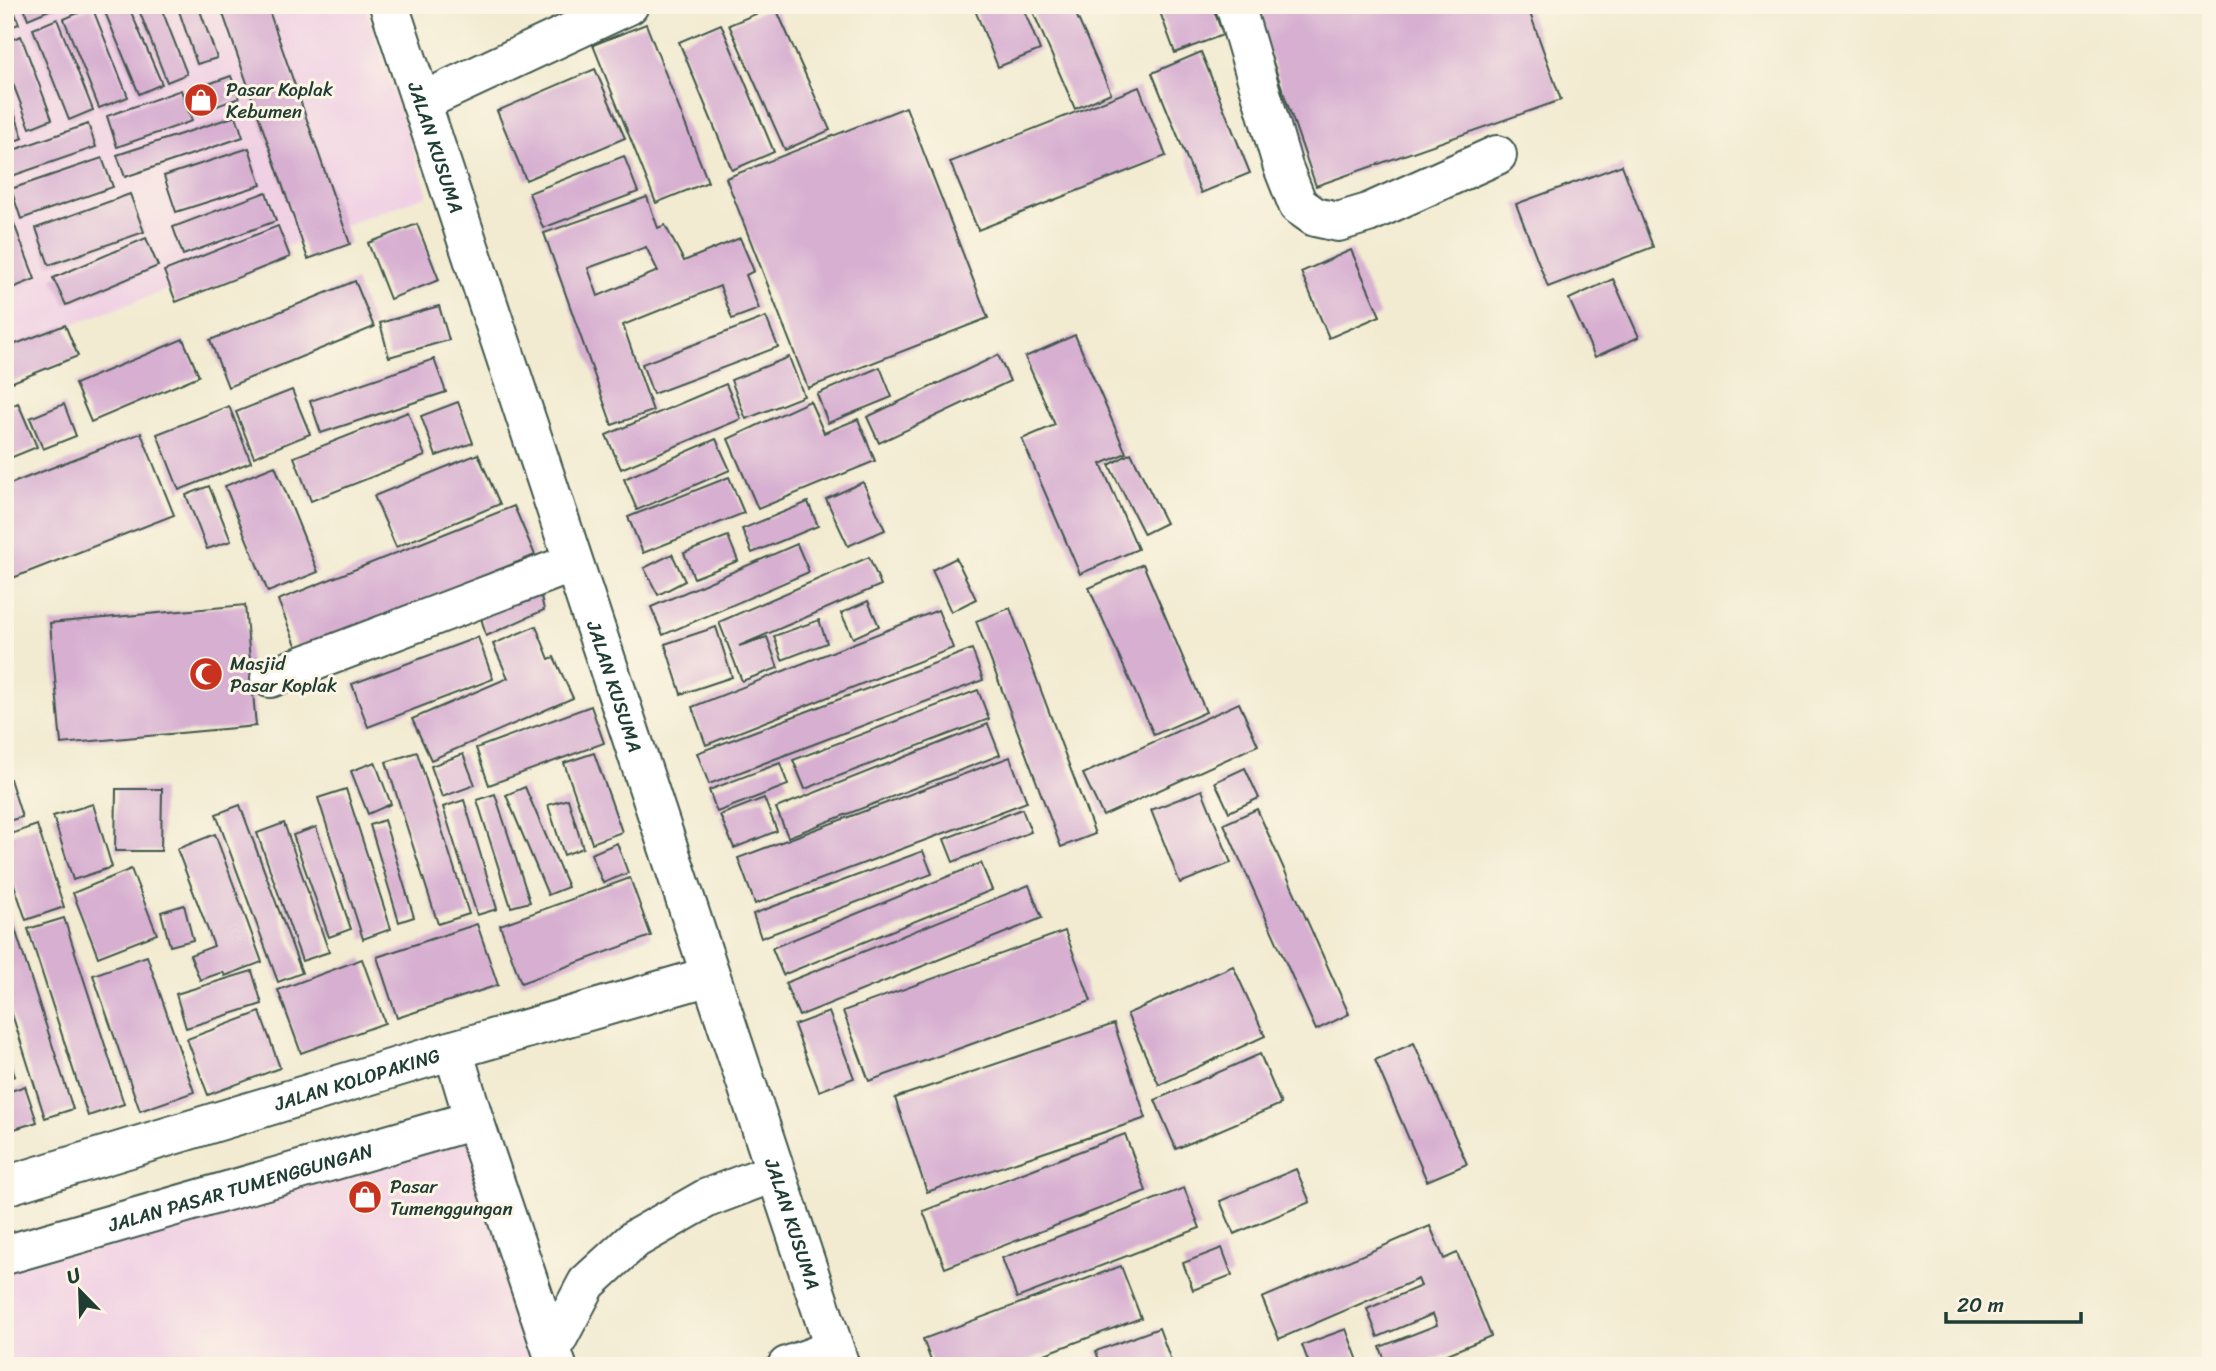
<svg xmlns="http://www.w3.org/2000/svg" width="2216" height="1371" font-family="Sriracha,sans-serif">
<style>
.built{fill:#f0d0e4}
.building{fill:#d7afd1;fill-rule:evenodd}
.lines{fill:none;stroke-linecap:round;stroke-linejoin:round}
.minor-casing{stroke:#3f574c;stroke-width:42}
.major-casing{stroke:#3f574c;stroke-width:42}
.minor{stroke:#fff;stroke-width:38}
.major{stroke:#fff;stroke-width:38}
.labels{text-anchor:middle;stroke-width:6;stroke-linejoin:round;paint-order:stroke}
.poi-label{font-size:19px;fill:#1f3d34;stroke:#fcf5e5;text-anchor:start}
.street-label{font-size:19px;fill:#1f3d34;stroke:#fcf5e5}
</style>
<rect width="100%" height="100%" fill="#fcf5e5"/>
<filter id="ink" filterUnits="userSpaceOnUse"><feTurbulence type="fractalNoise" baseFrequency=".0143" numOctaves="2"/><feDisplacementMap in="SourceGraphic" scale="14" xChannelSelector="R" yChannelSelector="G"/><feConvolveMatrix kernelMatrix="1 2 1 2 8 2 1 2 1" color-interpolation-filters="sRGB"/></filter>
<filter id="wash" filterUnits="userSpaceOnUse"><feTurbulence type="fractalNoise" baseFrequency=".00686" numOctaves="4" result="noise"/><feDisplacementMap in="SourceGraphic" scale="28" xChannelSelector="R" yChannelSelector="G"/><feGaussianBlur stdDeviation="1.57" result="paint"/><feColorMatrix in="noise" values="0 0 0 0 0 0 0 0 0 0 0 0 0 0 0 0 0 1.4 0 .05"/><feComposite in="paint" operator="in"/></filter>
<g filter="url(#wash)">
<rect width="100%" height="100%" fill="#f2ebd1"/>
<g class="built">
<polygon points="5,5 365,5 428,195 5,349"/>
<polygon points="472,1128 542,1366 5,1366 5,1266"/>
</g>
<g id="blocks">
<g class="building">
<polygon points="5,5 12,5 19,24 5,29"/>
<polygon points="23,5 61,5 28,19"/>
<polygon points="102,5 128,5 162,84 139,94"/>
<polygon points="137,5 160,5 187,74 167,82"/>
<polygon points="177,5 198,5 217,58 197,64"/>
<polygon points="220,5 267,5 350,244 308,259"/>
<polygon points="973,5 1022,5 1040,50 998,67"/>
<polygon points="1030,5 1072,5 1111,93 1075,109"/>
<polygon points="1177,5 1212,5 1223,35 1175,53 1160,12"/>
<polygon points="1253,5 1527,5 1561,100 1316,186"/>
<polygon points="775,6 830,130 785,150 729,25"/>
<polygon points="92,7 128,97 99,108 64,19"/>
<polygon points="57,19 93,110 69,120 33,29"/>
<polygon points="646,24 708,182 656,203 593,45"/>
<polygon points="721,24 774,152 732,170 679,42"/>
<polygon points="21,36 52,119 30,128 5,63 5,42"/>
<polygon points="1201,52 1250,173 1201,193 1152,73"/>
<polygon points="595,69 625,138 526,180 497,111"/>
<polygon points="231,76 239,98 198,113 191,90"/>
<polygon points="5,86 23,138 5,144"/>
<polygon points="1139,87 1166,156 978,230 950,162"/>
<polygon points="181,90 192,121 117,147 107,116"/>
<polygon points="906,107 988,318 808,388 726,178"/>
<polygon points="236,116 243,137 125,177 117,155"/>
<polygon points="88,124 96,147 9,177 5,167 5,153"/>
<polygon points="249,148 261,185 176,212 164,176"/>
<polygon points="624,156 638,192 543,228 529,193"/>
<polygon points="102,158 113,187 21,219 11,189"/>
<polygon points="1622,165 1653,247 1548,287 1516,204"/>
<polygon points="266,192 276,221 183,255 173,227"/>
<polygon points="130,194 144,232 49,265 36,228"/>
<path d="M647,197L658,228L665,225L684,261L740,238L754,271L746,275L759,309L732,319L720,286L623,325L653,411L612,425L544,233ZM646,247L658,271L598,296L588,268Z"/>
<polygon points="5,200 35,279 5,291"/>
<polygon points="417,224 439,280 390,299 368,243"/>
<polygon points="278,226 290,257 176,302 164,271"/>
<polygon points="146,238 158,266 66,305 53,278"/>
<polygon points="1351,250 1380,316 1329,338 1301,272"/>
<polygon points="1613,279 1639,337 1595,357 1569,299"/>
<polygon points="355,281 374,327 228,387 210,340"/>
<polygon points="439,306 449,340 389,357 380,323"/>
<polygon points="766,317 778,347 653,394 642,364"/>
<polygon points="65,325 78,356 5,385 5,348"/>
<polygon points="1075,335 1126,453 1101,464 1138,549 1080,574 1022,439 1055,425 1025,357"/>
<polygon points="183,339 199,376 91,422 75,384"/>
<polygon points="998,355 1010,381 879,443 867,417"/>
<polygon points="789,357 804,396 746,419 731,380"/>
<polygon points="434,359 446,392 321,433 310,401"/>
<polygon points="880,367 892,397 828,423 817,394"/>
<polygon points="726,384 741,419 621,469 606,435"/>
<polygon points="292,390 310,434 254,457 236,412"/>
<polygon points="810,401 824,433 858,419 875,461 758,509 728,439"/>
<polygon points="458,402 473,443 436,456 421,416"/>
<polygon points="18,403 37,447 5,460 5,409"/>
<polygon points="64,404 76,436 43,449 30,418"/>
<polygon points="229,406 251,462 179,490 157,434"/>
<polygon points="408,412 425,456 311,501 294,457"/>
<polygon points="141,433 174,515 5,581 5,486"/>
<polygon points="716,439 730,470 637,510 624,479"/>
<polygon points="1131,453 1166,523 1144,534 1109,465"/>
<polygon points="478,454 500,504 396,547 374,496"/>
<polygon points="275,466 318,572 268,592 225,486"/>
<polygon points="729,477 744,513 643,553 628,517"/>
<polygon points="863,482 885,530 848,546 826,499"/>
<polygon points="209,486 231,541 207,549 186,495"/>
<polygon points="808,502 818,526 752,553 742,529"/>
<polygon points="514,506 535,555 298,650 278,600"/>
<polygon points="728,536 738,561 694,578 684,553"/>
<polygon points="797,544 809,572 663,635 651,607"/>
<polygon points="672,554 685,581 658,595 644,568"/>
<polygon points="869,557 881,585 739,646 767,637 778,668 742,681 719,622"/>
<polygon points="956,558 976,599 951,612 932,570"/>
<polygon points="1143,564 1206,712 1154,735 1089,588"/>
<polygon points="538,583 544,610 486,636 478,606"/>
<polygon points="868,601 879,626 853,638 841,613"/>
<polygon points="245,605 256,726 61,744 50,623"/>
<polygon points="1010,608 1095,834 1061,847 976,621"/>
<polygon points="938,610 953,648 706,745 692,707"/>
<polygon points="819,620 827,643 782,660 774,636"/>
<polygon points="536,626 549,659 554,657 573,698 431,760 412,719 508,678 493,644"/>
<polygon points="716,627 732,677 681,694 665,644"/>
<polygon points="478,637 493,679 368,727 352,684"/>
<polygon points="972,649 983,680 709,784 697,753"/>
<polygon points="978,690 989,719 805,789 793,760"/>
<polygon points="1239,703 1258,745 1103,816 1083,774"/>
<polygon points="591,706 604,743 489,785 476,748"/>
<polygon points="988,724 1000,755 788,837 776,808"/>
<polygon points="417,752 469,914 438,924 386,762"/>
<polygon points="594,753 622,832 592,843 564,763"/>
<polygon points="463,754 475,785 442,797 431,766"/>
<polygon points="1010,757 1027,802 755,904 738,858"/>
<polygon points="375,762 391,804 368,814 351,771"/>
<polygon points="780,763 788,785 717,812 709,790"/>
<polygon points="1245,768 1259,798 1229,812 1215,782"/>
<polygon points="10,779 22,817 5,822 5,780"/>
<polygon points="525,787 568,887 548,895 506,795"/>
<polygon points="116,789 162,789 161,851 115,851"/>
<polygon points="346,789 391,929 363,939 318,798"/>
<polygon points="1202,790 1231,863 1180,883 1151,810"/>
<polygon points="495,794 530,902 511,907 477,800"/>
<polygon points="764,798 777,831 734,848 720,815"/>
<polygon points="568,799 583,848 564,855 548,805"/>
<polygon points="464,800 497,909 477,915 443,807"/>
<polygon points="93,804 112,867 73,880 53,816"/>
<polygon points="240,805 302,973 278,982 216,814"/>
<polygon points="1022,809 1031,832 953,862 944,839"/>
<polygon points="1257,809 1349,1014 1316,1030 1224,824"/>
<polygon points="384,820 414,917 399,922 370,825"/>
<polygon points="284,823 329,952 302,961 257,833"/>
<polygon points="37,825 64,907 26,920 5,858 5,836"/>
<polygon points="316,827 351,929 329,937 293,835"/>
<polygon points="215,834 262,962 225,976 223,972 200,980 190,955 214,946 177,849"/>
<polygon points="617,843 628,873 603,883 591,854"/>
<polygon points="923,851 932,874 761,938 753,914"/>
<polygon points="981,863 992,890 783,975 772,948"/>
<polygon points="131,869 157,934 98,957 73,893"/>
<polygon points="630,878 651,936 521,983 500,925"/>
<polygon points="1029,885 1042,918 799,1016 785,983"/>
<polygon points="5,898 73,1109 45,1118 5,992"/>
<polygon points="184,905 193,940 170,946 161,912"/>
<polygon points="64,918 124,1104 88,1116 28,929"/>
<polygon points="477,924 498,985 397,1018 377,957"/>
<polygon points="1065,931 1091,1001 869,1081 843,1011"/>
<polygon points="147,956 194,1092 140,1111 93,975"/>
<polygon points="362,959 385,1023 301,1053 278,990"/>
<polygon points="1233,966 1265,1036 1159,1085 1127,1014"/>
<polygon points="252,971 262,1004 186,1028 176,994"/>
<polygon points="260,1012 280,1068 208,1095 187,1039"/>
<polygon points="829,1012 854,1078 819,1091 794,1025"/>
<polygon points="1114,1024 1146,1118 927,1192 895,1098"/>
<polygon points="1414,1043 1467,1164 1427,1181 1375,1060"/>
<polygon points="5,1049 15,1076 5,1079"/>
<polygon points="1260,1054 1281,1104 1176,1149 1155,1100"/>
<polygon points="25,1086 37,1122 5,1132 5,1093"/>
<polygon points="1125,1134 1146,1191 945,1268 923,1211"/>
<polygon points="1296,1169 1310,1202 1234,1234 1220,1201"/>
<polygon points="1184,1188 1200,1228 1017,1298 1002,1258"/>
<polygon points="1430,1226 1444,1259 1457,1253 1491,1336 1419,1366 1387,1366 1380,1347 1437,1325 1433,1314 1378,1337 1367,1309 1421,1286 1418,1279 1279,1339 1262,1298"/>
<polygon points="1222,1248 1232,1275 1193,1290 1183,1263"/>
<polygon points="1121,1266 1141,1318 1013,1366 933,1366 923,1339"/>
<polygon points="1159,1328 1173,1366 1101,1366 1096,1351"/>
<polygon points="1346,1329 1360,1366 1310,1366 1302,1345"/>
<polygon points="1294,1360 1297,1366 1279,1366"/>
</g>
</g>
</g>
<g filter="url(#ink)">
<use href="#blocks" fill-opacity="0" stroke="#3f574c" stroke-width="2"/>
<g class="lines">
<g class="minor-casing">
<g id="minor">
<polyline points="1235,5 1283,167 1298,205 1315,217 1338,222 1368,213 1497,155"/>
<polyline points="270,678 573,563"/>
<polyline points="453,1050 474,1120 557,1366"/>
<path id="s1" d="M5,1186L453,1050L710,976"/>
<path id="s2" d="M5,1255L474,1120"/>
<polyline points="552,1349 587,1283 635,1239 707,1198 775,1172"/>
<polyline points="787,1366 834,1349"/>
</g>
</g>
<g class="major-casing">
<g id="major">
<path id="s3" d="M389,5L840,1366"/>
<polyline points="421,102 629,5"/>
</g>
</g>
<use href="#minor" class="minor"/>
<use href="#major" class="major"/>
</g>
</g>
<defs>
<g id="shop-disc" transform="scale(1.75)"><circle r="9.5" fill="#c8321e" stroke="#fcf5e5"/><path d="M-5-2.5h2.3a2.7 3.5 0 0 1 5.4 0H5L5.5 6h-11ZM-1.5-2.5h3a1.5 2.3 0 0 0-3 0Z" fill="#fff"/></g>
<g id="mosque-disc" transform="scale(1.75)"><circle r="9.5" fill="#c8321e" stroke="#fcf5e5"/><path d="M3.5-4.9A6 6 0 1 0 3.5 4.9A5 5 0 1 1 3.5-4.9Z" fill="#fff"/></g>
</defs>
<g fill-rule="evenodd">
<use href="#shop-disc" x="201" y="100"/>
<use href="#mosque-disc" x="206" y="674"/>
<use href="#shop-disc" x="365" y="1197"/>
</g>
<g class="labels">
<g class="poi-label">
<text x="226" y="96">Pasar Koplak<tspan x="226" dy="22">Kebumen</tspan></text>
<text x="230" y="670">Masjid<tspan x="230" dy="22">Pasar Koplak</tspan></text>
<text x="390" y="1193">Pasar<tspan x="390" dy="22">Tumenggungan</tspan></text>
</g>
<g class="street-label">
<text dy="7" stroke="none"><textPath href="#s3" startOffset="150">JALAN KUSUMA</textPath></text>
<text dy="7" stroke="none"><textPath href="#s3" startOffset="718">JALAN KUSUMA</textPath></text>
<text dy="7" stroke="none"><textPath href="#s1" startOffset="368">JALAN KOLOPAKING</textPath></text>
<text dy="7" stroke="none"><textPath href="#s2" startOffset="245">JALAN PASAR TUMENGGUNGAN</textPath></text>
<text dy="7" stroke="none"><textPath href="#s3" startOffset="1284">JALAN KUSUMA</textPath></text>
</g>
</g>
<rect width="2216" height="1371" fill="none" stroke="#fcf5e5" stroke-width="28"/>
<g transform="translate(80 1291) rotate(337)" stroke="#fcf5e5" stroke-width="5" paint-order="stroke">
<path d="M0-5L12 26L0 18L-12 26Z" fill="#1f3d34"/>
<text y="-10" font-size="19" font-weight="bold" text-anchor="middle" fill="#1f3d34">U</text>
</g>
<path d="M1946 1312v10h135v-10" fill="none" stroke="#1f3d34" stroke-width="3.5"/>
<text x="1957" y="1312" font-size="21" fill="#1f3d34" stroke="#fcf5e5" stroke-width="5" paint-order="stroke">20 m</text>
</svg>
